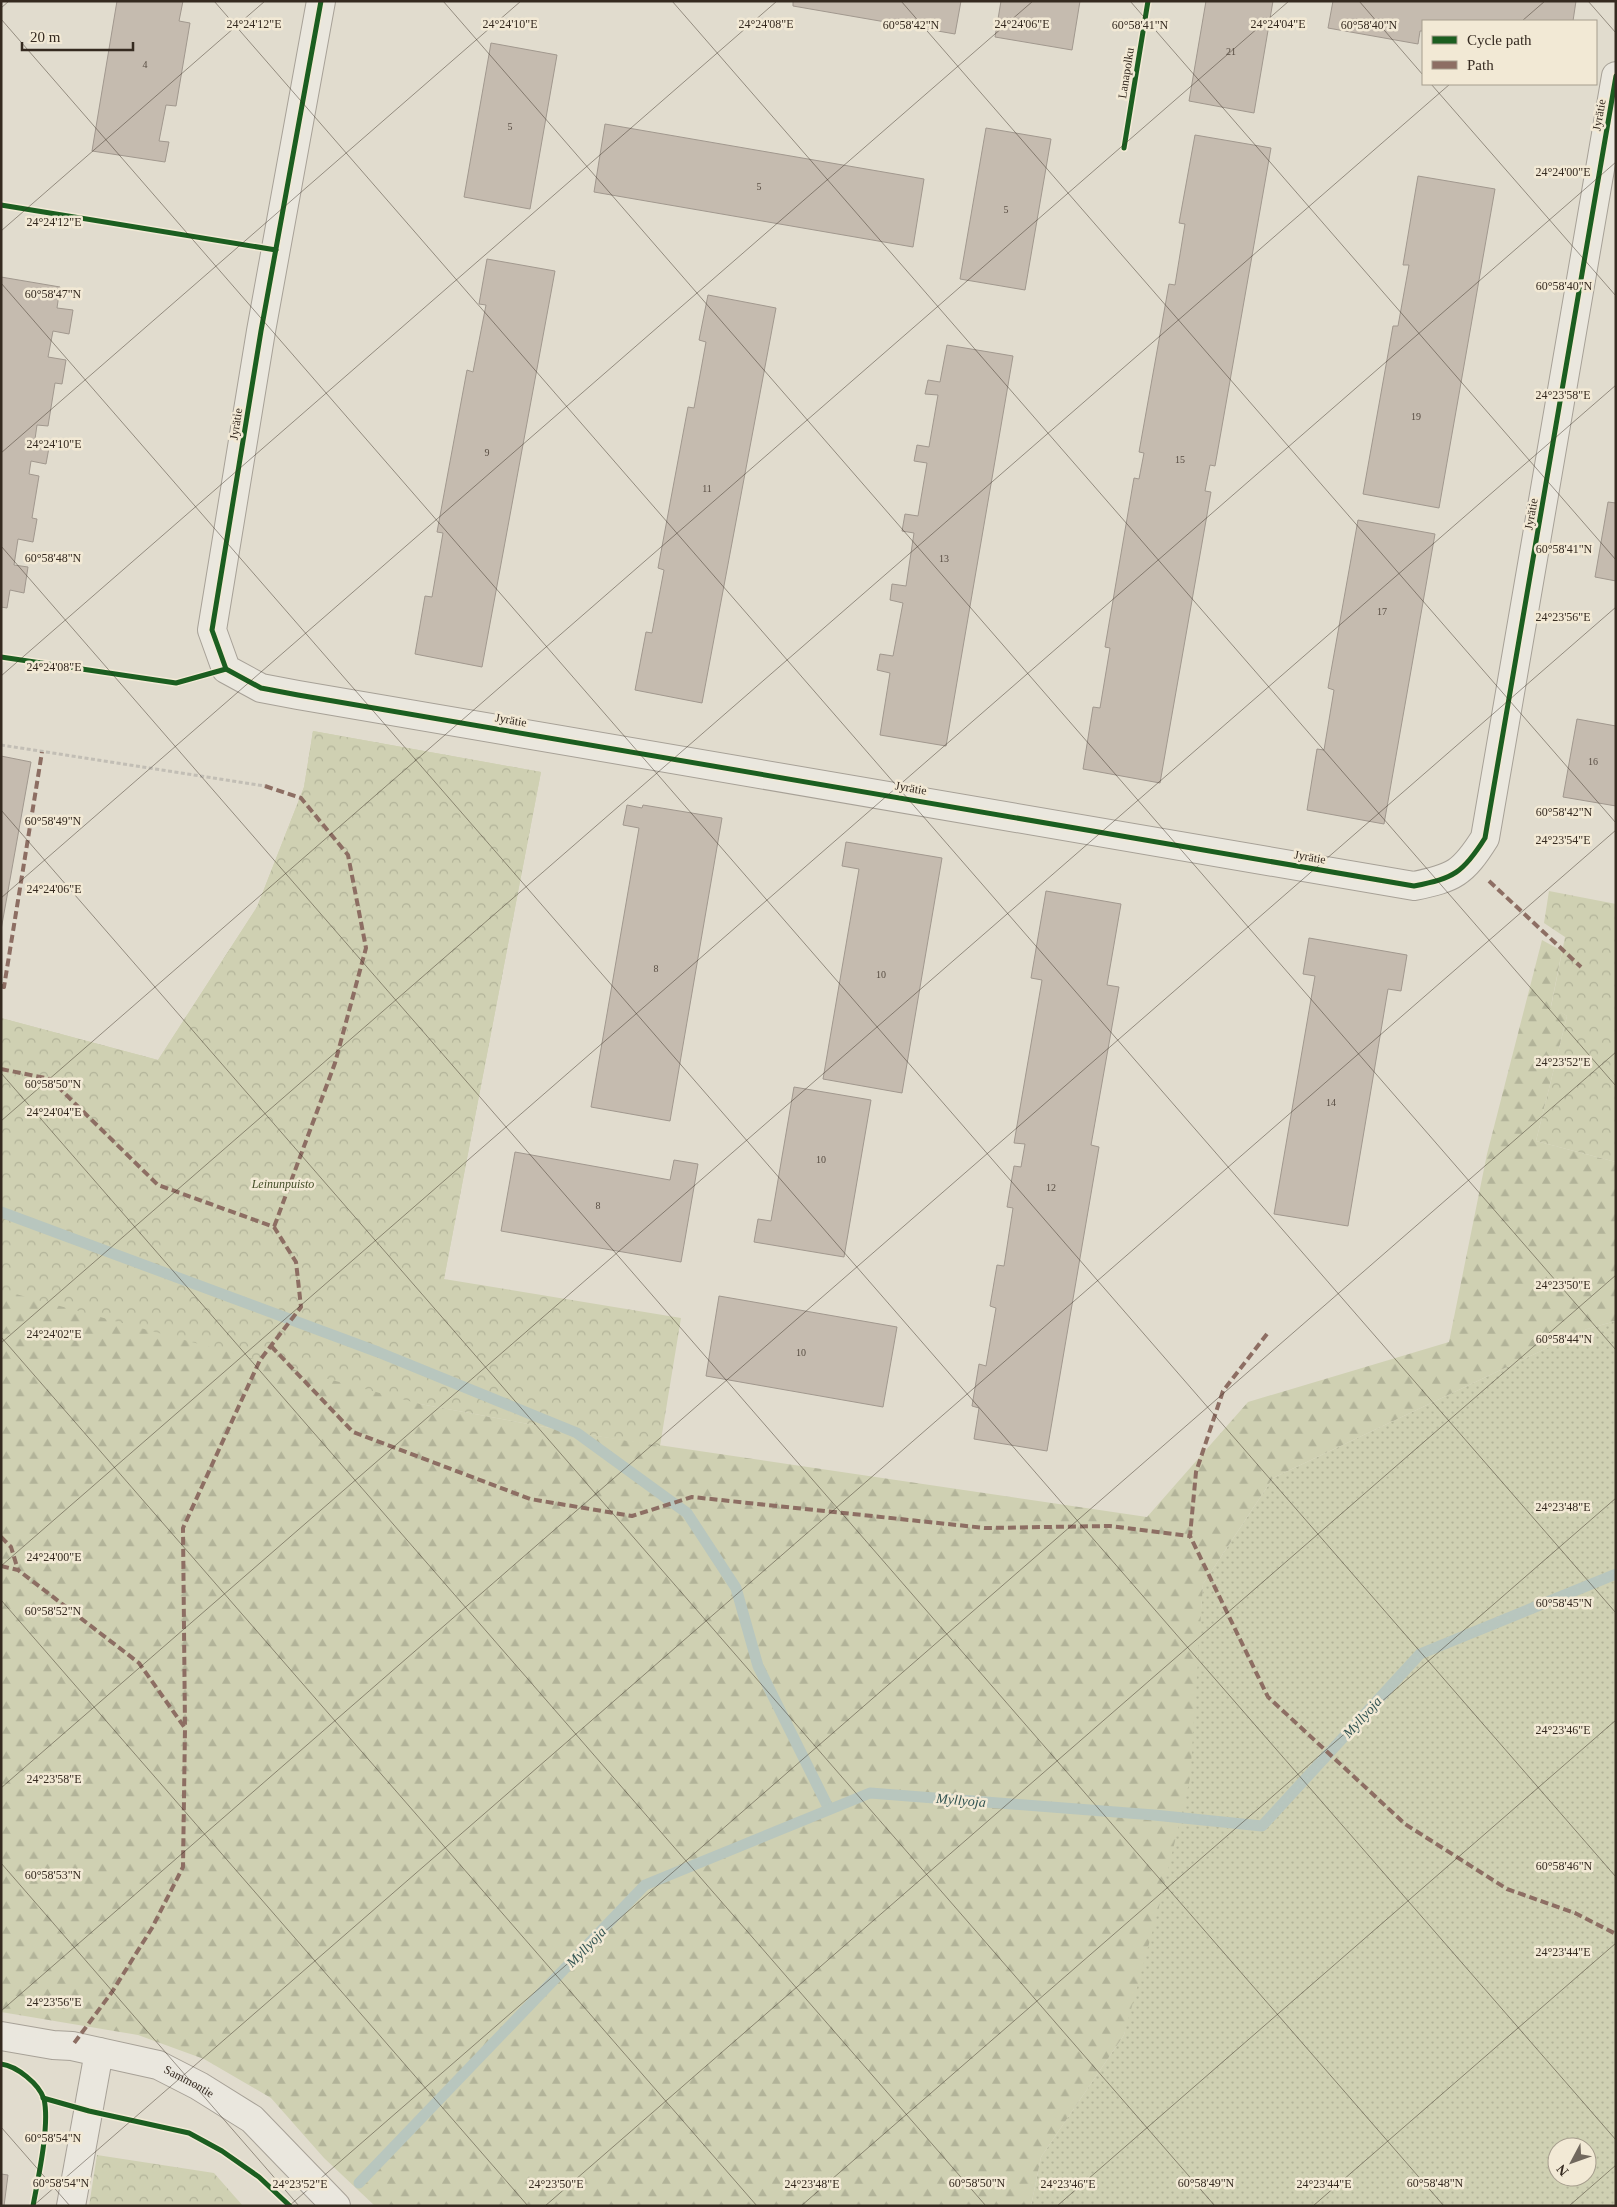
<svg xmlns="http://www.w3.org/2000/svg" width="1617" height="2207" font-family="Georgia,serif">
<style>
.grass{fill:url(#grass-dots);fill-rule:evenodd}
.forest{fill:url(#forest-firs)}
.park{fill:url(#park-crowns)}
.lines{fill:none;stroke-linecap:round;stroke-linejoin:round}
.stream{stroke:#b8c6be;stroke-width:11}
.building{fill:#c5bbaf;stroke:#a1988e}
.street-casing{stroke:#a7a197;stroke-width:30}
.path{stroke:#c2beb5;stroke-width:3;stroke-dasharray:4 2.5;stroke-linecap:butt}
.street{stroke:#eae7de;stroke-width:28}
.quiet{stroke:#8d6e63;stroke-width:4;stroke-dasharray:8 4;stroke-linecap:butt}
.cycleway-casing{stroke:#f2e9d5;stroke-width:8}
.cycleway{stroke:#1b5e20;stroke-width:5}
.ticks{fill:none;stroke:#352a20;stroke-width:1;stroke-opacity:0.45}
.labels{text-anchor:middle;stroke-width:5;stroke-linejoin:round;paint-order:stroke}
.number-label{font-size:10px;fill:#594e44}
.street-label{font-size:12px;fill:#352a20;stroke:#f2e9d5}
.park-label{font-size:12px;font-style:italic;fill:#454f29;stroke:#f2e9d5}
.water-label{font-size:14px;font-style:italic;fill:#315351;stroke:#f2e9d5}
.ticks-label{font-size:12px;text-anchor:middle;fill:#352a20;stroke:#f2e9d5;stroke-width:5;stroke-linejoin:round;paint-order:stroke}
</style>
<defs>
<pattern id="grass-dots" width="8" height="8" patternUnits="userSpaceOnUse" patternTransform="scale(1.25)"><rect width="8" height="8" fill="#cfd0b2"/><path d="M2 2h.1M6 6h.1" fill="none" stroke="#b2b399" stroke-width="1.8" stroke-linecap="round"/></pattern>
<pattern id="forest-firs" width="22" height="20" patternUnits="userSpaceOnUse" patternTransform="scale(1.25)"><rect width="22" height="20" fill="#cfd0b2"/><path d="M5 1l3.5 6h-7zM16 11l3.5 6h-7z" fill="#b2b399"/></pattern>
<pattern id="park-crowns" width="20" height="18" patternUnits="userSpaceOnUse" patternTransform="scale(1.25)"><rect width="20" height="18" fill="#cfd0b2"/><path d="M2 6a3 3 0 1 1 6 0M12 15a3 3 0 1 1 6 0" fill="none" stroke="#b2b399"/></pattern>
</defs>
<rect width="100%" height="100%" fill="#e1dcce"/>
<path class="grass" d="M1616,1321V2206H1031L1041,2157L1124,2035L1193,1709L1203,1584L1273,1478L1587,1329ZM1557,2147H1587V2177H1557Z"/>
<polygon class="forest" points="313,731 541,772 420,1404 577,1433 1147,1517 1248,1402 1449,1342 1487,1154 1542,940 1562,951 1551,1006 1567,1016 1536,1141 1616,1162 1616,1321 1587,1329 1273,1478 1203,1584 1190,1779 1158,1911 1124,2035 1041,2157 1031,2206 375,2206 324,2158 271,2098 204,2059 138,2035 1,2012 1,1018 158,1060 257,907 304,787"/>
<g class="park">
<polygon points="313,731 541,772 444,1279 681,1318 660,1446 577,1433 420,1404 1,1290 1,1018 158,1060 257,907 304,787"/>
<polygon points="1549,891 1616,904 1616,1162 1536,1141 1567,1016 1551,1007 1565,937 1544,923"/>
<polygon points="97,2155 214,2173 243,2206 89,2206"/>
</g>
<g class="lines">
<g class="stream">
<polyline points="1,1212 378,1352 577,1433 687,1513 736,1588 758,1666 829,1809"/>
<polyline points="359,2183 645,1885 870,1793 1154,1815 1262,1826 1420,1654 1616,1574"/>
</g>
</g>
<g class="building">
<polygon points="117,1 183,1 179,21 190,23 176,106 166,105 159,141 169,142 165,162 92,151"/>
<polygon points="793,1 961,1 955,34 793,6"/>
<polygon points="1001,1 1080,1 1072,50 995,37"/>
<polygon points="1206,1 1273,1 1254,113 1189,101"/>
<polygon points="1333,1 1576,1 1573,21 1423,21 1423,31 1420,31 1418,44 1328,28"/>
<polygon points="491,43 557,55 530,209 464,197"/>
<polygon points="605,124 924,179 913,247 594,192"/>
<polygon points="986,128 1051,139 1025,290 960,279"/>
<polygon points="1195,135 1271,148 1215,466 1210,465 1205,491 1211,492 1160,783 1083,769 1093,707 1100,708 1110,648 1105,647 1134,478 1139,479 1144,453 1139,452 1169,284 1175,285 1185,224 1179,223"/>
<polygon points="1418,176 1495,189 1439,508 1363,494 1393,326 1398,326 1409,265 1403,265"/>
<polygon points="487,259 555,271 482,667 415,654 425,596 432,597 443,533 437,532 467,370 473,372 486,305 479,304"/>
<polygon points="1,277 60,287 57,308 73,310 69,334 53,331 48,357 66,360 62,384 55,383 48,426 37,425 35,439 50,442 46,464 31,461 29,474 39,476 32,518 37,519 33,542 18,539 14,565 28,567 24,593 10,590 7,608 1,607"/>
<polygon points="708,295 776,308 702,703 635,690 646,632 652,633 664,570 658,568 688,407 694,408 706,342 699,340"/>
<polygon points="947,345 1013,356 946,746 880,735 890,673 877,670 880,654 893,656 903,603 890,600 892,584 906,586 914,533 902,531 905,514 918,516 927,463 914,461 917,445 929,447 938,395 925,394 928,380 940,382"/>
<polygon points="1608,502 1616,503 1616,581 1595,577"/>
<polygon points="1358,520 1435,534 1384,824 1307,810 1317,749 1324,750 1334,690 1328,688"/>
<polygon points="1577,719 1616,726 1616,806 1563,797"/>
<polygon points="1,756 31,762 1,930"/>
<polygon points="627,805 642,808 643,805 722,818 670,1121 591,1107 639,828 623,825"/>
<polygon points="846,842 942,858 902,1093 823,1079 859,869 842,866"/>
<polygon points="1046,891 1121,904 1107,985 1119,987 1091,1145 1099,1147 1047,1451 974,1439 979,1408 972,1406 979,1364 986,1366 996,1308 990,1306 997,1265 1004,1266 1013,1208 1007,1207 1014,1166 1021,1167 1025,1144 1014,1143 1042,980 1031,978"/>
<polygon points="1309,938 1407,955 1401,991 1388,989 1348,1226 1274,1214 1315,976 1303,974"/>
<polygon points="794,1087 871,1100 844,1257 754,1242 758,1219 771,1221"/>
<polygon points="515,1152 670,1180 674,1160 698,1164 681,1262 501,1231"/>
<polygon points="719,1296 897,1327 883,1407 706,1376"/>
<polygon points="1,2174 8,2175 4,2206 1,2206"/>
</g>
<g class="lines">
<g class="street-casing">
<g id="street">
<path d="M321,1L261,331L212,630L226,669L261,688L298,695L1414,886C1454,878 1463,873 1485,838L1616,76"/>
<path id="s1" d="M1,2036L53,2045L72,2046L158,2065L199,2086L252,2119L336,2206"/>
<polyline points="71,2206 99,2052"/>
</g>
</g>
<polyline class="path" points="1,745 265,786"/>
<use href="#street" class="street"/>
<g class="quiet">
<polyline points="265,786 301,798 348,855 366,948 335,1063 274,1227"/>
<polyline points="1489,881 1581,967"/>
<polyline points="1,986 4,987 42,752"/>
<polyline points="1,1069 50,1079 158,1185 274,1227 296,1262 301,1307 260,1360 183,1528 185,1728"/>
<polyline points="1267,1334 1223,1391 1196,1472 1190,1536 1268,1697 1405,1824 1507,1889 1575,1913 1616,1934"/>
<polyline points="271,1346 353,1432 530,1499 632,1516 692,1497 985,1528 1110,1526 1190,1536"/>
<polyline points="1,1537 11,1547 18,1570"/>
<polyline points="1,1566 18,1570 139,1663 185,1728 183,1867 152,1928 112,1992 72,2046"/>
</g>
<g class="cycleway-casing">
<g id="cycleway">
<path d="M321,1L261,331L212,630L226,669L261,688L298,695L1414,886C1454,878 1463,873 1485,838L1616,76"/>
<polyline points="1124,148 1148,1"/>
<polyline points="1,205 276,250"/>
<polyline points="1,657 176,683 226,669"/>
<path d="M1,2064C17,2066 39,2084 44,2099C50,2125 38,2179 33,2206"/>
<polyline points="43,2098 89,2111 189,2133 222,2151 259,2177 290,2206"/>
</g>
</g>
<use href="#cycleway" class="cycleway"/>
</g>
<path class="ticks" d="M214,1L1616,1613M443,1L1616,1350M672,1L1616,1086M901,1L1616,823M1130,1L1616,560M1359,1L1423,75M1588,1L1616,33M1,8L9,1M1,19L1616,1877M1522,21L1545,1M1431,84L1616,296M1,231L265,1M1,283L1616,2140M1,453L521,1M1,546L1444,2206M1,676L777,1M1,810L1215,2206M1,898L1033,1M1,1073L986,2206M1,1121L1289,1M1,1337L757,2206M1,1343L1450,84M1,1566L1616,162M1,1600L528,2206M1,1788L1616,385M1,1863L299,2206M1,2011L1616,607M1,2127L70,2206M33,2206L1616,830M289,2206L1616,1052M545,2206L1616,1275M801,2206L1616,1498M1057,2206L1616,1720M1313,2206L1616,1943M1569,2206L1616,2165"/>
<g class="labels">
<g class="number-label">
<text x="1231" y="55">21</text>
<text x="145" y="68">4</text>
<text x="510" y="130">5</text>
<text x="759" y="190">5</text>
<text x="1006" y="213">5</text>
<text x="1416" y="420">19</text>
<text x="487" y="456">9</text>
<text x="1180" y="463">15</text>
<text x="707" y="492">11</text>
<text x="944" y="562">13</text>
<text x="1382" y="615">17</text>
<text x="1593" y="765">16</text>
<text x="656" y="972">8</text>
<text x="881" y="978">10</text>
<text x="1331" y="1106">14</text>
<text x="821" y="1163">10</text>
<text x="1051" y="1191">12</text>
<text x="598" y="1209">8</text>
<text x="801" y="1356">10</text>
</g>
<g class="street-label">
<text transform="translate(1126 73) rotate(-81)" y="4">Lanapolku</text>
<text transform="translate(1599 115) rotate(-80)" y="4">Jyrätie</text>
<text transform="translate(236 424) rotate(-81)" y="4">Jyrätie</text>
<text transform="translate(1531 514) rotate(-80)" y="4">Jyrätie</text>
<text transform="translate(511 720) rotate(10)" y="4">Jyrätie</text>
<text transform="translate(911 788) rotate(10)" y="4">Jyrätie</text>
<text transform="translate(1310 857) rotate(10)" y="4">Jyrätie</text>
<text dy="4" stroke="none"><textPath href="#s1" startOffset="195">Sammontie</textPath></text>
</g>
<g class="park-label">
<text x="283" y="1188">Leinunpuisto</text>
</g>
<g class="water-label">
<text transform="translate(1362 1717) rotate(-48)" y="5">Myllyoja</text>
<text transform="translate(961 1800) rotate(5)" y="5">Myllyoja</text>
<text transform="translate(586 1947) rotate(-46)" y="5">Myllyoja</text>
</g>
</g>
<g class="ticks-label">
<text x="254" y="28">24°24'12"E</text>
<text x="510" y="28">24°24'10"E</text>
<text x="766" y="28">24°24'08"E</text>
<text x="1022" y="28">24°24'06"E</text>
<text x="1278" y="28">24°24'04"E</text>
<text x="911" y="29">60°58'42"N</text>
<text x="1140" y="29">60°58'41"N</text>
<text x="1369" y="29">60°58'40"N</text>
<text x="1563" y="176">24°24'00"E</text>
<text x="54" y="226">24°24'12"E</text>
<text x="1564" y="290">60°58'40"N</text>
<text x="53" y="298">60°58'47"N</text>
<text x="1563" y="399">24°23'58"E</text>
<text x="54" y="448">24°24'10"E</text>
<text x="1564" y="553">60°58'41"N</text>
<text x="53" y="562">60°58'48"N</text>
<text x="1563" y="621">24°23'56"E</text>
<text x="54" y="671">24°24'08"E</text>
<text x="1564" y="816">60°58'42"N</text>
<text x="53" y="825">60°58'49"N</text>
<text x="1563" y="844">24°23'54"E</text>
<text x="54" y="893">24°24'06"E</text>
<text x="1563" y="1066">24°23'52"E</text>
<text x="53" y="1088">60°58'50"N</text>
<text x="54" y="1116">24°24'04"E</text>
<text x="1563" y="1289">24°23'50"E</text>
<text x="54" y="1338">24°24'02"E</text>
<text x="1564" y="1343">60°58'44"N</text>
<text x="1563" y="1511">24°23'48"E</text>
<text x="54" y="1561">24°24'00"E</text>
<text x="1564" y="1607">60°58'45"N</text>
<text x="53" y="1615">60°58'52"N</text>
<text x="1563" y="1734">24°23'46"E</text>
<text x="54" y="1783">24°23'58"E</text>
<text x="1564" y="1870">60°58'46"N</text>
<text x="53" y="1879">60°58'53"N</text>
<text x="1563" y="1956">24°23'44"E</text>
<text x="54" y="2006">24°23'56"E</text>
<text x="53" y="2142">60°58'54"N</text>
<text x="61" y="2187">60°58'54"N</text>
<text x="977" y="2187">60°58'50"N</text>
<text x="1206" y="2187">60°58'49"N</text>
<text x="1435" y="2187">60°58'48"N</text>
<text x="300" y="2188">24°23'52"E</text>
<text x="556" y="2188">24°23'50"E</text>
<text x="812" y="2188">24°23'48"E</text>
<text x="1068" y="2188">24°23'46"E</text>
<text x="1324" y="2188">24°23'44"E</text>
</g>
<rect width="1617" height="2207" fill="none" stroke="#352a20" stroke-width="5"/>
<rect x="1422" y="20" width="175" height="65" fill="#f2e9d5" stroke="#a69d8d"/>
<rect x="1432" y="36" width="25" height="8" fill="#1b5e20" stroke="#a69d8d"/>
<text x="1467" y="45" font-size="15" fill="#352a20">Cycle path</text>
<rect x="1432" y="61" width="25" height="8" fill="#8d6e63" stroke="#a69d8d"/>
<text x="1467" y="70" font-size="15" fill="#352a20">Path</text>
<g transform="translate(1572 2162) rotate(229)"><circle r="24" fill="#f2e9d5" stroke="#a69d8d"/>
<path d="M0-4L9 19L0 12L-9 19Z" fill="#71685d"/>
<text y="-8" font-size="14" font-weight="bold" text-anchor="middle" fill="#352a20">N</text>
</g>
<path d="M22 42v8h111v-8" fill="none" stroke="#352a20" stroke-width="2.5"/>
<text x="30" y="42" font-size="15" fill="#352a20" stroke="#f2e9d5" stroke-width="4" paint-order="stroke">20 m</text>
</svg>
